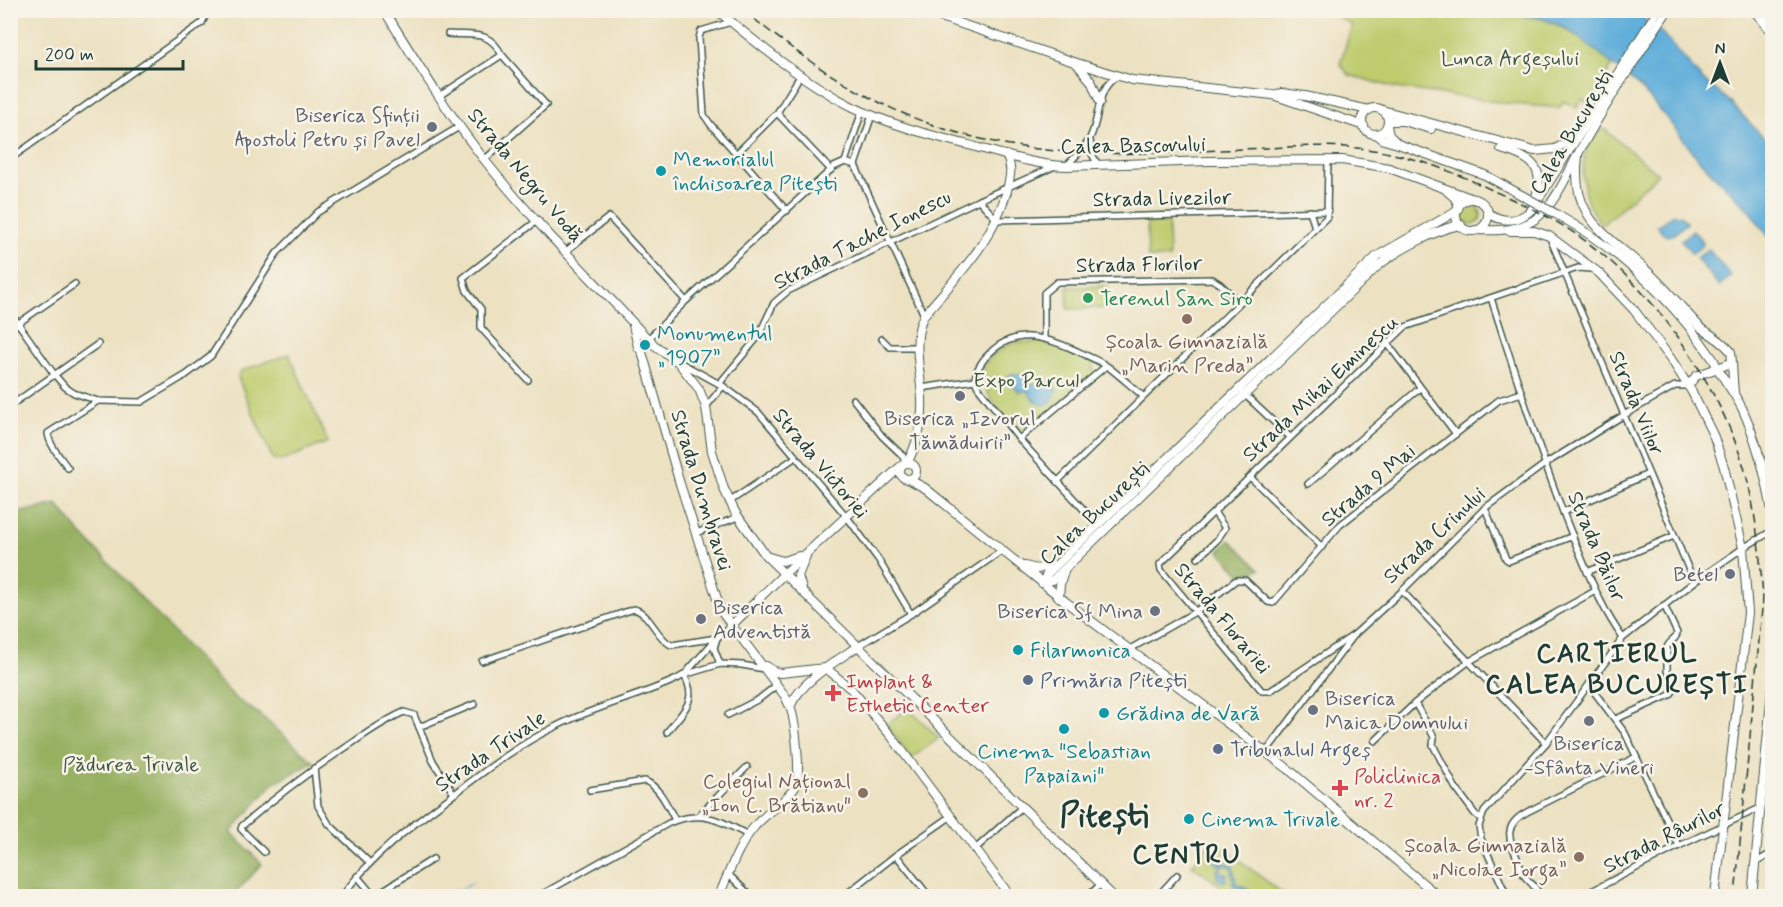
<svg xmlns="http://www.w3.org/2000/svg" width="1783" height="907" font-family="Mynerve,sans-serif">
<style>
.green{fill:#becc6e;stroke:#6e8451;stroke-width:1.5}
.forest{fill:#96b061;stroke:#5a764a;stroke-width:1.5}
.water{fill:#60aeda;stroke:#407687;stroke-width:1.5}
.lines{fill:none;stroke-linecap:round;stroke-linejoin:round}
.stream{stroke:#60aeda;stroke-width:1.5}
.street-casing{stroke:#3e5649;stroke-width:8}
.secondary-casing{stroke:#3e5649;stroke-width:10}
.primary-casing{stroke:#3e5649;stroke-width:10}
.highway-casing{stroke:#3e5649;stroke-width:11}
.street{stroke:#fff;stroke-width:5}
.secondary{stroke:#fff;stroke-width:8}
.primary{stroke:#fff;stroke-width:8}
.highway{stroke:#fff;stroke-width:9}
.rail{stroke:#1f3d34;stroke-width:1.5;stroke-dasharray:9 4.5;stroke-linecap:butt}
.secondary-bridge-casing{stroke:#3e5649;stroke-width:10;stroke-linecap:butt}
.secondary-bridge{stroke:#fff;stroke-width:8}
.worship-dot{fill:#6b7280;stroke:#f7f3e8;stroke-width:2}
.culture-dot{fill:#0f9aa8;stroke:#f7f3e8;stroke-width:2}
.leisure-dot{fill:#2e9e5b;stroke:#f7f3e8;stroke-width:2}
.education-dot{fill:#8d6e63;stroke:#f7f3e8;stroke-width:2}
.service-dot{fill:#5c6f8a;stroke:#f7f3e8;stroke-width:2}
.health-dot{fill:#e0444e;stroke:#f7f3e8;stroke-width:2}
.labels{text-anchor:middle;stroke-width:5;stroke-linejoin:round;paint-order:stroke}
.park-label{font-size:21px;fill:#3f5a40;stroke:#f7f3e8}
.worship-label{font-size:21px;fill:#5b616d;stroke:#f7f3e8;text-anchor:end}
.street-label{font-size:21px;fill:#1f3d34;stroke:#f7f3e8}
.culture-label{font-size:21px;fill:#0d838f;stroke:#f7f3e8;text-anchor:start}
.leisure-label{font-size:21px;fill:#27864d;stroke:#f7f3e8;text-anchor:start}
.education-label{font-size:21px;fill:#785e54;stroke:#f7f3e8;text-anchor:end}
.service-label{font-size:21px;fill:#4e5e75;stroke:#f7f3e8;text-anchor:start}
.health-label{font-size:21px;fill:#be3a42;stroke:#f7f3e8;text-anchor:start}
.district-label{font-size:27px;font-weight:bold;letter-spacing:1.5px;fill:#1f3d34;stroke:#f7f3e8}
.town-label{font-size:33px;font-weight:bold;fill:#1f3d34;stroke:#f7f3e8}
</style>
<rect width="100%" height="100%" fill="#f7f3e8"/>
<filter id="ink" filterUnits="userSpaceOnUse"><feTurbulence type="fractalNoise" baseFrequency=".0167" numOctaves="2"/><feDisplacementMap in="SourceGraphic" scale="12" xChannelSelector="R" yChannelSelector="G"/><feConvolveMatrix kernelMatrix="1 2 1 2 8 2 1 2 1" color-interpolation-filters="sRGB"/></filter>
<filter id="wash" filterUnits="userSpaceOnUse"><feTurbulence type="fractalNoise" baseFrequency=".008" numOctaves="4" result="noise"/><feDisplacementMap in="SourceGraphic" scale="24" xChannelSelector="R" yChannelSelector="G"/><feGaussianBlur stdDeviation="1.35" result="paint"/><feColorMatrix in="noise" values="0 0 0 0 0 0 0 0 0 0 0 0 0 0 0 0 0 1.4 0 .05"/><feComposite in="paint" operator="in"/></filter>
<g filter="url(#wash)">
<rect width="100%" height="100%" fill="#ece1c1"/>
<g class="green">
<path d="M1468,10C1476,12 1484,15 1491,16C1501,16 1509,13 1519,14C1560,19 1583,40 1613,64L1590,104L1582,99L1577,108L1564,101L1559,108L1505,103L1396,88L1349,75L1340,64L1352,25L1328,11Z"/>
<path d="M1604,129L1658,174L1602,225C1598,220 1593,215 1591,209C1579,188 1578,139 1604,129Z"/>
<circle cx="1472" cy="215" r="9"/>
<polygon points="1168,222 1169,258 1148,258 1147,223"/>
<polygon points="1108,286 1107,308 1068,309 1067,287"/>
<path d="M1015,342H1044L1074,352L1095,361L1092,367L1095,373L1021,436C994,402 953,367 1015,342Z"/>
<polygon points="289,354 328,442 284,460 276,461 272,458 238,378 241,371"/>
<polygon points="908,708 939,738 912,758 886,725"/>
<polygon points="1212,839 1286,896 1235,896 1192,865"/>
</g>
<g class="forest">
<polygon points="57,504 76,528 236,699 258,713 314,762 273,784 231,832 262,864 233,896 11,896 11,511 21,512"/>
<polygon points="1230,540 1260,569 1241,575 1219,551"/>
</g>
<g class="water">
<polygon points="1468,11 1634,11 1661,32 1703,80 1726,98 1772,146 1772,241 1748,209 1699,160 1669,121 1642,89 1579,37 1562,26 1544,19 1506,13 1492,16"/>
<polygon points="1674,214 1681,216 1687,223 1673,235 1666,236 1657,226"/>
<polygon points="1693,230 1704,244 1692,254 1681,240"/>
<polygon points="1708,249 1731,276 1719,286 1696,258"/>
<path d="M1011,374C1022,373 1025,378 1033,384L1052,383L1057,391L1050,403L1043,405L1035,401L1029,394V390L1019,392L1015,387L1008,385L1006,379Z"/>
<polygon points="1214,858 1233,865 1236,883 1251,891 1255,896 1252,896 1243,889 1233,886 1232,869 1229,866 1222,865 1220,869 1221,873 1227,875 1225,882 1218,879 1216,872 1222,864 1216,864 1214,862"/>
</g>
<g class="lines">
<polyline class="stream" points="447,896 473,883"/>
</g>
</g>
<g filter="url(#ink)">
<g class="lines">
<g class="street-casing">
<g id="street">
<polyline points="10,15 14,10"/>
<polyline points="731,22 701,31 699,38 704,115 711,125 787,211"/>
<path d="M448,34C474,36 489,30 502,55"/>
<polyline points="800,76 777,113 831,170"/>
<polyline points="439,96 502,55 546,105 484,160"/>
<polyline points="1090,140 1092,154 1098,165"/>
<polyline points="736,154 777,113"/>
<polyline points="10,159 202,23 208,10"/>
<polyline points="845,162 862,111"/>
<polyline points="855,165 924,315"/>
<polyline points="855,165 872,115"/>
<path d="M1066,166C1074,158 1085,148 1090,138C1101,117 1095,88 1118,76"/>
<polyline points="979,200 997,220 1328,211"/>
<polyline points="1310,211 1315,228"/>
<polyline points="1550,238 1694,582"/>
<polyline points="566,251 609,217 686,301"/>
<path d="M1491,298C1517,379 1542,461 1574,540C1589,575 1601,608 1623,638"/>
<polyline points="10,312 54,374 65,387 74,393 98,401 141,402 186,375 211,356 277,253 318,212 459,127"/>
<polyline points="10,329 75,284"/>
<polyline points="649,338 686,301 834,167 845,162 855,165"/>
<polyline points="1044,338 1044,293 1057,282 1212,279 1220,284 1239,302"/>
<polyline points="882,339 890,347 917,347"/>
<polyline points="1387,343 1456,434"/>
<polyline points="683,364 723,386 758,412 847,517 878,559 911,614"/>
<polyline points="528,380 481,328 481,309 467,291 463,278 538,220"/>
<polyline points="719,384 758,337 774,303 788,291 979,200 1055,166"/>
<polyline points="921,388 975,380"/>
<polyline points="1243,393 1290,437"/>
<polyline points="853,399 882,436 903,456 905,463"/>
<polyline points="10,406 98,344"/>
<polyline points="706,407 723,386"/>
<polyline points="1019,439 1106,366"/>
<path d="M68,468C61,458 49,445 48,433L98,401"/>
<polyline points="1250,477 1322,547"/>
<polyline points="1057,482 1327,217 1328,160"/>
<polyline points="1308,484 1420,388"/>
<polyline points="729,502 796,457"/>
<polyline points="1485,508 1506,559 1509,561 1573,536"/>
<polyline points="1563,512 1648,474"/>
<path d="M1097,524L1019,439L978,387C972,377 978,367 985,358C1012,326 1044,336 1077,351C1087,356 1098,360 1107,366C1119,375 1131,386 1143,396"/>
<polyline points="696,533 738,517"/>
<polyline points="1198,558 1217,540 1225,528 1214,512"/>
<polyline points="1587,572 1674,536"/>
<polyline points="1402,591 1546,743"/>
<polyline points="1355,634 1270,691 1262,691 1161,570 1160,564 1405,327 1578,268 1591,269"/>
<polyline points="858,646 911,614 1003,550"/>
<polyline points="1130,649 1195,612 1236,580 1245,580 1268,602 1273,603 1340,525 1494,404 1499,400 1522,393"/>
<path d="M482,661L634,609C650,613 656,637 671,645L717,638L714,648L720,664"/>
<polyline points="1589,685 1625,733 1679,846"/>
<polyline points="1415,703 1434,737 1433,745 1455,787 1475,814 1480,818"/>
<polyline points="728,715 759,699 777,685"/>
<path d="M1616,719L1670,695L1674,690L1667,671V648C1668,641 1677,640 1677,633L1664,605"/>
<polyline points="419,727 475,704"/>
<path d="M667,732C683,711 699,701 684,675L720,664L742,665L764,669"/>
<polyline points="1375,741 1415,703 1468,662 1595,591"/>
<polyline points="1266,752 1355,634 1402,591 1485,508 1545,464 1624,415 1675,386 1688,386"/>
<polyline points="314,768 318,806 329,824 369,862"/>
<path d="M590,790L645,781C660,787 668,807 675,820"/>
<polyline points="699,815 747,767"/>
<polyline points="974,850 1021,808"/>
<path d="M264,852L241,829L242,826C275,797 309,772 345,748C364,735 383,721 404,712L414,715L433,761L454,794"/>
<polyline points="896,855 929,896"/>
<polyline points="1755,863 1772,853"/>
<polyline points="729,875 751,896"/>
<polyline points="357,876 374,896"/>
<path d="M342,896C374,852 417,822 461,789C490,767 520,744 553,728C592,707 636,698 677,679L684,675L717,638L731,626"/>
<polyline points="374,896 433,859"/>
<path d="M539,896L669,823C702,810 718,819 748,835"/>
<polyline points="844,896 896,855 950,817"/>
<polyline points="1088,896 1100,885"/>
<polyline points="1158,896 1177,875"/>
<polyline points="1507,896 1481,839 1479,826 1484,812 1546,743 1623,638 1694,582 1743,548 1772,531"/>
<path d="M1540,896C1536,887 1533,885 1526,878C1522,873 1520,866 1518,860C1508,838 1503,825 1527,812L1636,757"/>
<polyline points="1582,896 1679,846 1760,808"/>
</g>
</g>
<g class="secondary-casing">
<g id="secondary">
<path d="M717,10C759,45 802,81 851,106C890,125 934,136 976,147C1005,155 1036,165 1066,166L1209,161L1342,160L1389,168L1476,200"/>
<polyline points="1387,126 1389,135 1397,143"/>
<polyline points="1376,134 1384,140 1398,144 1485,175 1525,197"/>
<path d="M1578,156C1570,219 1605,232 1646,270C1665,287 1681,307 1699,326C1708,334 1724,341 1731,352C1732,355 1733,386 1734,392"/>
<polyline points="1447,191 1455,198 1459,206"/>
<path d="M1556,214C1620,250 1672,299 1713,359C1716,363 1716,367 1719,371C1727,384 1736,396 1743,410C1757,442 1766,477 1772,511"/>
<polyline points="1509,231 1534,231 1549,236 1599,273 1634,310 1671,359 1692,392 1714,437 1724,467 1743,548 1748,613 1715,896"/>
<polyline points="1688,386 1696,376 1731,363"/>
<path d="M907,463C918,443 923,421 922,399C921,371 911,340 924,315C959,274 991,244 1007,191C1010,177 1013,168 1006,155"/>
<polyline points="1752,896 1772,691"/>
</g>
</g>
<g class="primary-casing">
<g id="primary">
<path d="M384,10C416,61 447,112 483,158C533,222 592,278 646,337L650,339L653,344L678,362L699,389L706,407L712,451L724,489L735,512L766,556L1113,896"/>
<polyline points="920,10 1077,63 1132,80 1273,95 1282,93 1305,96 1369,110"/>
<polyline points="1077,64 1091,81 1100,102"/>
<polyline points="1273,95 1364,126"/>
<circle cx="1375" cy="121" r="13"/>
<polyline points="1382,110 1534,151 1555,149 1574,139"/>
<polyline points="1388,121 1403,121 1431,129"/>
<path d="M1501,149C1529,157 1546,166 1536,197"/>
<circle cx="1472" cy="215" r="16"/>
<path d="M1488,213C1503,223 1519,222 1532,209L1658,10"/>
<path d="M1476,230C1498,231 1521,231 1538,217C1558,201 1571,165 1584,143C1609,98 1639,54 1668,10"/>
<path d="M633,325L638,347L642,352L680,484L721,611L785,696C787,700 789,705 791,709C795,722 802,776 795,787C787,801 766,813 755,826C738,845 729,873 719,896"/>
<circle cx="908" cy="471" r="8"/>
<polyline points="908,479 925,488 1066,602 1287,768 1438,896"/>
<polyline points="769,557 783,561 799,556"/>
<polyline points="1025,566 1037,569 1053,565"/>
<polyline points="1042,583 1047,574 1377,256 1448,216 1458,209"/>
<path d="M1042,583L1053,580L1379,265C1397,251 1438,228 1461,225"/>
<polyline points="802,589 798,576 806,556"/>
<polyline points="1059,597 1060,585 1064,571"/>
<polyline points="731,626 784,574 900,467"/>
<polyline points="766,666 775,672 781,673 825,668"/>
<polyline points="826,668 852,690 892,737 1010,896"/>
<path d="M790,707C800,682 836,661 858,646"/>
</g>
</g>
<g class="highway-casing">
<g id="highway">
<polyline points="1754,10 1772,31"/>
<polyline points="1766,10 1772,18"/>
</g>
</g>
<use href="#street" class="street"/>
<use href="#secondary" class="secondary"/>
<use href="#primary" class="primary"/>
<use href="#highway" class="highway"/>
<path class="rail" d="M743,10C829,80 900,125 1010,145C1095,160 1181,151 1267,148C1293,147 1319,145 1346,147C1398,150 1449,169 1496,192C1528,206 1561,222 1588,243C1658,295 1718,384 1744,467C1756,509 1760,554 1763,598L1735,896"/>
<g class="secondary-bridge-casing">
<polyline id="secondary-bridge" points="1525,197 1556,214"/>
</g>
<use href="#secondary-bridge" class="secondary-bridge"/>
</g>
</g>
<g class="worship-dot">
<circle cx="432" cy="127" r="6"/>
<circle cx="960" cy="396" r="6"/>
<circle cx="1730" cy="574" r="6"/>
<circle cx="1155" cy="611" r="6"/>
<circle cx="701" cy="619" r="6"/>
<circle cx="1313" cy="710" r="6"/>
<circle cx="1589" cy="721" r="6"/>
</g>
<g class="culture-dot">
<circle cx="661" cy="171" r="6"/>
<circle cx="645" cy="345" r="6"/>
<circle cx="1018" cy="650" r="6"/>
<circle cx="1104" cy="713" r="6"/>
<circle cx="1064" cy="729" r="6"/>
<circle cx="1189" cy="819" r="6"/>
</g>
<circle class="leisure-dot" cx="1088" cy="298" r="6"/>
<g class="education-dot">
<circle cx="1187" cy="319" r="6"/>
<circle cx="863" cy="793" r="6"/>
<circle cx="1579" cy="857" r="6"/>
</g>
<g class="service-dot">
<circle cx="1028" cy="680" r="6"/>
<circle cx="1218" cy="749" r="6"/>
</g>
<g class="health-dot">
<path d="M830 684h6v6h6v6h-6v6h-6v-6h-6v-6h6z"/>
<path d="M1337 779h6v6h6v6h-6v6h-6v-6h-6v-6h6z"/>
</g>
<g class="labels">
<g class="park-label">
<text x="1510" y="65">Lunca Argeșului</text>
<text x="1026" y="387">Expo Parcul</text>
<text x="131" y="771">Pădurea Trivale</text>
</g>
<g class="worship-label">
<text x="420" y="122">Biserica Sfinții<tspan x="420" dy="24">Apostoli Petru și Pavel</tspan></text>
<text x="960" y="425" text-anchor="middle">Biserica „Izvorul<tspan x="960" dy="24">Tămăduirii”</tspan></text>
<text x="1718" y="581">Betel</text>
<text x="713" y="614" text-anchor="start">Biserica<tspan x="713" dy="24">Adventistă</tspan></text>
<text x="1143" y="618">Biserica Sf Mina</text>
<text x="1325" y="705" text-anchor="start">Biserica<tspan x="1325" dy="24">Maica Domnului</tspan></text>
<text x="1589" y="750" text-anchor="middle">Biserica<tspan x="1589" dy="24">-Sfânta Vineri</tspan></text>
</g>
<g class="street-label">
<text transform="translate(1571 132) rotate(-59)" y="7">Calea București</text>
<text transform="translate(1133 145) rotate(-1)" y="7">Calea Bascovului</text>
<text transform="translate(526 175) rotate(50)" y="7">Strada Negru Vodă</text>
<text transform="translate(1162 198) rotate(-1)" y="7">Strada Livezilor</text>
<text transform="translate(862 239) rotate(-27)" y="7">Strada Tache Ionescu</text>
<text transform="translate(1139 264) rotate(-1)" y="7">Strada Florilor</text>
<text transform="translate(1320 388) rotate(-43)" y="7">Strada Mihai Eminescu</text>
<text transform="translate(1637 403) rotate(67)" y="7">Strada Viilor</text>
<text transform="translate(821 463) rotate(50)" y="7">Strada Victoriei</text>
<text transform="translate(1368 485) rotate(-40)" y="7">Strada 9 Mai</text>
<text transform="translate(702 490) rotate(73)" y="7">Strada Dumbravei</text>
<text transform="translate(1094 513) rotate(-43)" y="7">Calea București</text>
<text transform="translate(1434 535) rotate(-43)" y="7">Strada Crinului</text>
<text transform="translate(1597 546) rotate(67)" y="7">Strada Băilor</text>
<text transform="translate(1223 618) rotate(50)" y="7">Strada Florariei</text>
<text transform="translate(490 751) rotate(-34)" y="7">Strada Trivale</text>
<text transform="translate(1664 837) rotate(-27)" y="7">Strada Râurilor</text>
</g>
<g class="culture-label">
<text x="673" y="166">Memorialul<tspan x="673" dy="24">închisoarea Pitești</tspan></text>
<text x="657" y="340">Monumentul<tspan x="657" dy="24">„1907”</tspan></text>
<text x="1030" y="657">Filarmonica</text>
<text x="1116" y="720">Grădina de Vară</text>
<text x="1064" y="758" text-anchor="middle">Cinema "Sebastian<tspan x="1064" dy="24">Papaiani"</tspan></text>
<text x="1201" y="826">Cinema Trivale</text>
</g>
<g class="leisure-label">
<text x="1100" y="305">Terenul San Siro</text>
</g>
<g class="education-label">
<text x="1187" y="348" text-anchor="middle">Școala Gimnazială<tspan x="1187" dy="24">„Marin Preda”</tspan></text>
<text x="851" y="788">Colegiul Național<tspan x="851" dy="24">„Ion C. Brătianu"</tspan></text>
<text x="1567" y="852">Școala Gimnazială<tspan x="1567" dy="24">„Nicolae Iorga”</tspan></text>
</g>
<g class="service-label">
<text x="1040" y="687">Primăria Pitești</text>
<text x="1230" y="756">Tribunalul Argeș</text>
</g>
<g class="health-label">
<text x="846" y="688">Implant &amp;<tspan x="846" dy="24">Esthetic Center</tspan></text>
<text x="1354" y="783">Policlinica<tspan x="1354" dy="24">nr. 2</tspan></text>
</g>
<g class="district-label">
<text x="1617" y="662">CARTIERUL<tspan x="1617" dy="31">CALEA BUCUREȘTI</tspan></text>
<text x="1187" y="863">CENTRU</text>
</g>
<g class="town-label">
<text x="1104" y="826">Pitești</text>
</g>
</g>
<rect width="1783" height="907" fill="none" stroke="#f7f3e8" stroke-width="36"/>
<g transform="translate(1720 63)" stroke="#f7f3e8" stroke-width="4.5" paint-order="stroke">
<path d="M0-4.5L10 22L0 15L-10 22Z" fill="#1f3d34"/>
<text y="-9" font-size="16" font-weight="bold" text-anchor="middle" fill="#1f3d34">N</text>
</g>
<path d="M36 60v9h147v-9" fill="none" stroke="#1f3d34" stroke-width="3"/>
<text x="45" y="60" font-size="18" fill="#1f3d34" stroke="#f7f3e8" stroke-width="4.5" paint-order="stroke">200 m</text>
</svg>
